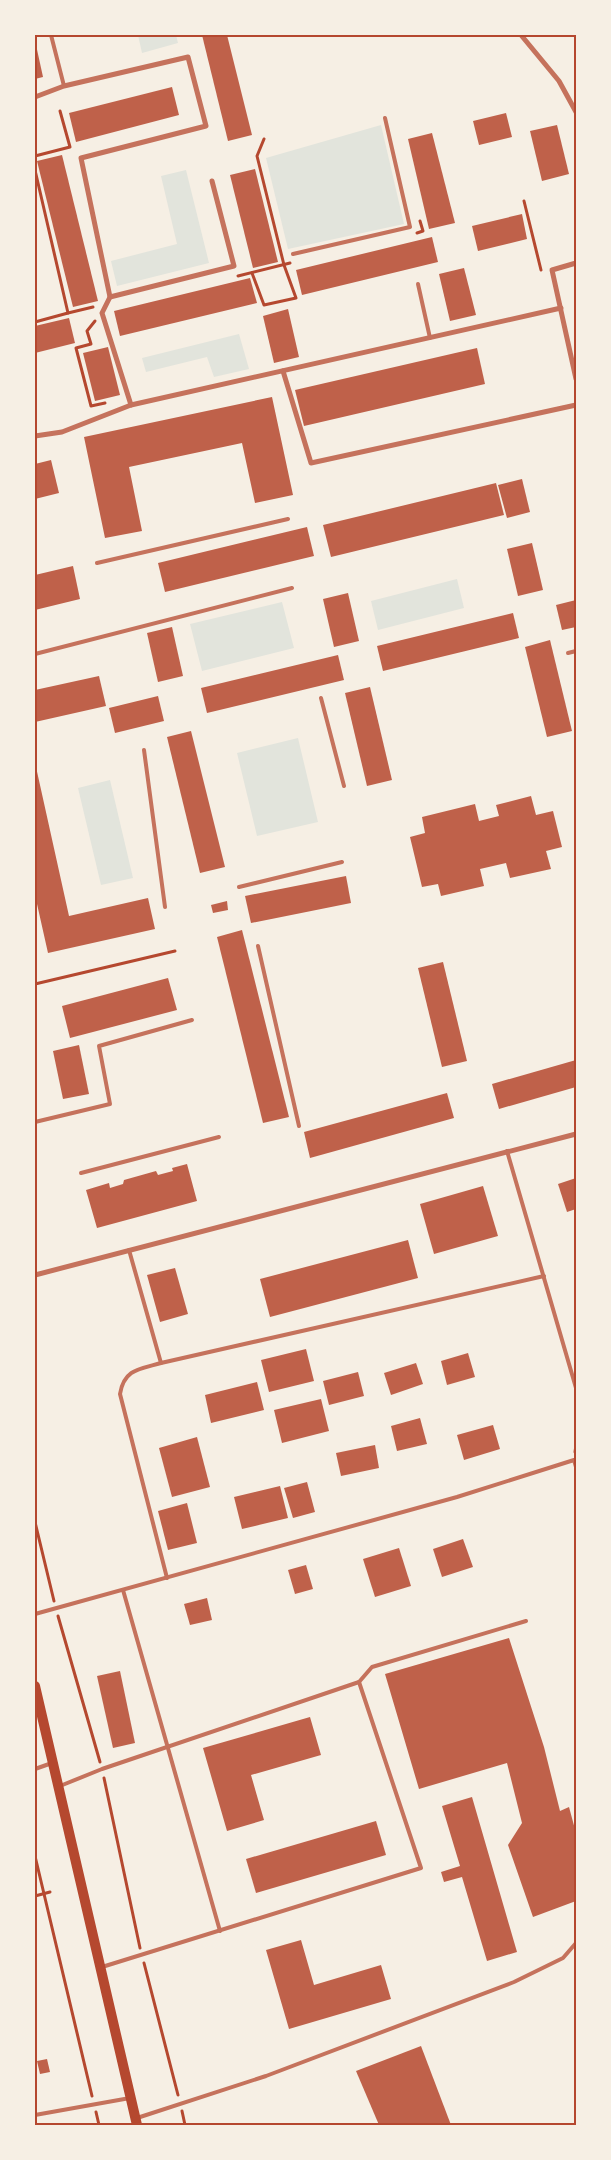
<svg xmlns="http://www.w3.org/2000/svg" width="611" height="2160" font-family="'Fira Sans Condensed',sans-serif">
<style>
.green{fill:#e2e4dc}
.building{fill:#bf614a}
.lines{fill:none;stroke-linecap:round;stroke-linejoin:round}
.path{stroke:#b5482f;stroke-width:3}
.service{stroke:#c5725c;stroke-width:4}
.minor{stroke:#c5725c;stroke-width:5}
.secondary{stroke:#b5482f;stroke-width:10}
.neatline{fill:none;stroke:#b5482f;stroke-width:2}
</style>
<rect width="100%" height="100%" fill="#f6efe4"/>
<g class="green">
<polygon points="138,35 176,35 178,43 142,53"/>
<polygon points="381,125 404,224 288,249 266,158"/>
<polygon points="186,170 209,263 117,286 111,261 177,244 161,176"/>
<polygon points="239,334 249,369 214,377 207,357 146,372 142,358"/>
<polygon points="457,579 464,608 378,630 371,601"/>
<polygon points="282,602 294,648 202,671 190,624"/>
<polygon points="298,738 318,822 257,836 237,753"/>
<polygon points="110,780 133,878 101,885 78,788"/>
</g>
<g class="building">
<polygon points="202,35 227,35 252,135 228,141"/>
<polygon points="36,45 43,77 35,79 35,46"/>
<polygon points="172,87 179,115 76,142 69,113"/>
<polygon points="506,113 512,137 479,145 473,121"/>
<polygon points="557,125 569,174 542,181 530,131"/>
<polygon points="432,133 455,223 429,229 408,139"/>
<polygon points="62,155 98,301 73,307 37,161"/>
<polygon points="255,169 278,262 253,268 230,175"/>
<polygon points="522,214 527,239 478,251 472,226"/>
<polygon points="432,237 438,262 302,295 296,270"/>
<polygon points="464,268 476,315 450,321 439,274"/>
<polygon points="250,278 257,303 120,336 114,311"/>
<polygon points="288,309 299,357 274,363 263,316"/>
<polygon points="69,318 75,343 35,353 35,326"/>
<polygon points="108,347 120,395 95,401 83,353"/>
<polygon points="477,348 485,384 304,426 295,390"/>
<polygon points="272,397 293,495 255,503 242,443 129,467 142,531 105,538 84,437"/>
<polygon points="51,460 59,493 35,499 35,464"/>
<polygon points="522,479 530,512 507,518 498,485"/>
<polygon points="496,483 504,515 331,557 323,525"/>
<polygon points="307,527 314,556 165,592 158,563"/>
<polygon points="532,543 543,590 518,596 507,549"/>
<polygon points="73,566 80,599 35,610 35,575"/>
<polygon points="348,593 359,641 334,647 323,599"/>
<polygon points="576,600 576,627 562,630 556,605"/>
<polygon points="513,613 519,638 383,671 377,646"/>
<polygon points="172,627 183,676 158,682 147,633"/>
<polygon points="550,640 572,731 547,737 525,647"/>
<polygon points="338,655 344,680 207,713 201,688"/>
<polygon points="99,676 106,706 35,722 35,690"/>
<polygon points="370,687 392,780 367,786 345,693"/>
<polygon points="158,696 164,721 115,733 109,708"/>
<polygon points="191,731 225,867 200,873 167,737"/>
<polygon points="36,767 69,916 148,898 155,929 48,953 35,895"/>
<polygon points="531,796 536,815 553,811 562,847 546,851 551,869 510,878 506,863 480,869 484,886 441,896 438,884 422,887 410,837 425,833 422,817 475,804 479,821 499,816 496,805"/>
<polygon points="346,876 351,903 251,923 245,896"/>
<polygon points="227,901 228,910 213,913 211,905"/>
<polygon points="242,930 289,1117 263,1123 217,937"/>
<polygon points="443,962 467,1061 442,1067 418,968"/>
<polygon points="168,978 177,1010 70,1038 62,1006"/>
<polygon points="79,1045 89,1094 63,1099 53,1051"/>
<polygon points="576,1060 576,1087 499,1109 492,1084"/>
<polygon points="447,1093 454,1118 310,1158 304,1132"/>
<polygon points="187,1164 197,1201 97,1228 86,1190 109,1183 110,1188 123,1184 124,1180 156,1171 158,1175 173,1171 172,1168"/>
<polygon points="576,1178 576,1209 567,1212 558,1184"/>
<polygon points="483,1186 498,1236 434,1254 420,1204"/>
<polygon points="408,1240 418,1278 270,1317 260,1279"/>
<polygon points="175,1268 188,1314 160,1322 147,1275"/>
<polygon points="306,1349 314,1381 269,1392 261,1360"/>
<polygon points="468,1353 475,1377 447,1385 441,1361"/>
<polygon points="416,1363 423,1384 391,1395 384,1373"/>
<polygon points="358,1372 364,1396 329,1405 323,1381"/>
<polygon points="257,1382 264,1410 211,1423 205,1395"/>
<polygon points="321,1399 329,1431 282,1443 274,1410"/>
<polygon points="420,1418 427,1444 397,1451 391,1426"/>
<polygon points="493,1425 500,1449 464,1460 457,1435"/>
<polygon points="197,1437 210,1487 172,1497 159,1448"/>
<polygon points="375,1445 379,1468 341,1476 336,1453"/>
<polygon points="307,1482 315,1512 293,1518 284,1488"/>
<polygon points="280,1486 288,1518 242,1529 234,1497"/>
<polygon points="187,1503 197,1543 168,1550 158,1511"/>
<polygon points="463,1539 473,1567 442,1577 433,1549"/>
<polygon points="399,1548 411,1586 375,1597 363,1559"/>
<polygon points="306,1565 313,1589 295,1594 288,1570"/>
<polygon points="207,1598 212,1620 190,1625 184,1604"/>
<polygon points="509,1638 544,1747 560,1811 569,1807 576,1833 576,1901 533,1917 508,1845 522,1823 507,1763 419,1789 385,1674"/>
<polygon points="120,1671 135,1743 113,1748 97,1676"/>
<polygon points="310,1717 321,1755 251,1775 264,1820 227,1831 203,1748"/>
<polygon points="472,1797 517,1952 487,1961 462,1877 444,1882 441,1872 460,1866 442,1806"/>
<polygon points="376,1821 386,1855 256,1893 246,1859"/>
<polygon points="301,1940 314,1985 381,1965 391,1999 289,2029 266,1950"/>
<polygon points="421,2046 451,2125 379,2125 356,2071"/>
<polygon points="47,2059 50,2072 40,2074 37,2061"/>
</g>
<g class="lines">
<g class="path">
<polyline points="35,156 70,147 60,111"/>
<polyline points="35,170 68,313 35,322"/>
<polyline points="524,201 541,270"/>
<polyline points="417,233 423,231 420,221"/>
<polyline points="252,273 264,305 296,298 284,265 257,156 264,139"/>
<polyline points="238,276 290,263"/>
<polyline points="68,313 93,307"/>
<polyline points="95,321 87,331 91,344 76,348 91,406 105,403"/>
<polyline points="35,984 175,951"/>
<polyline points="575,1452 576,1445"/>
<polyline points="35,1522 54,1601"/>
<polyline points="58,1616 100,1762"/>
<polyline points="104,1778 140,1948"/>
<polyline points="35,1856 92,2096"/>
<polyline points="35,1896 50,1892"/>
<polyline points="144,1963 178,2095"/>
<polyline points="182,2111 185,2125"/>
<polyline points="96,2112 99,2125"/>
</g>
<g class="service">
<polyline points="51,35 64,86"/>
<polyline points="293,254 410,227 385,118"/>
<polyline points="418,284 430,338"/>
<polyline points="97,563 288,519"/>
<polyline points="568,653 576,651"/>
<polyline points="35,654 292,588"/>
<polyline points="321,698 344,786"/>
<polyline points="144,750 165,907"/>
<polyline points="239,887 342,862"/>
<polyline points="258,946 299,1126"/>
<polyline points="35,1122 110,1104 99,1046 192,1020"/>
<polyline points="507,1151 576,1388"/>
<polyline points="81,1173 219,1137"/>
<polyline points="129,1250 161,1363 544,1276"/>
<path d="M161,1363C140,1369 124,1369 120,1394L167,1578"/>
<polyline points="123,1590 220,1931"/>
<polyline points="35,1614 457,1497 574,1460 576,1467"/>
<polyline points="35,1769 52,1763"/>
<polyline points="60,1786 102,1769 359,1682 372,1667 526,1621"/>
<polyline points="102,1967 421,1868 359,1682"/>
<polyline points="35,2115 130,2098"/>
<polyline points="137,2118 266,2076 514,1982 563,1958 576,1943"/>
</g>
<g class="minor">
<polyline points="521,35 559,81 576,112"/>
<polyline points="35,97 64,86 188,57 206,126 81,158 110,297 102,313 131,405"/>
<polyline points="576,263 552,270 576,379"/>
<polyline points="110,297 234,266 212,181"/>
<polyline points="283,371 311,463 576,405"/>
<polyline points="35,436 62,432 131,405 561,308"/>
<polyline points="35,1275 576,1134"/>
</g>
<polyline class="secondary" points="35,1686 137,2125"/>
</g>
<rect width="611" height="2160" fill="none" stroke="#f6efe4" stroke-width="72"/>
<rect x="36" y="36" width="539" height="2088" class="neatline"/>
</svg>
